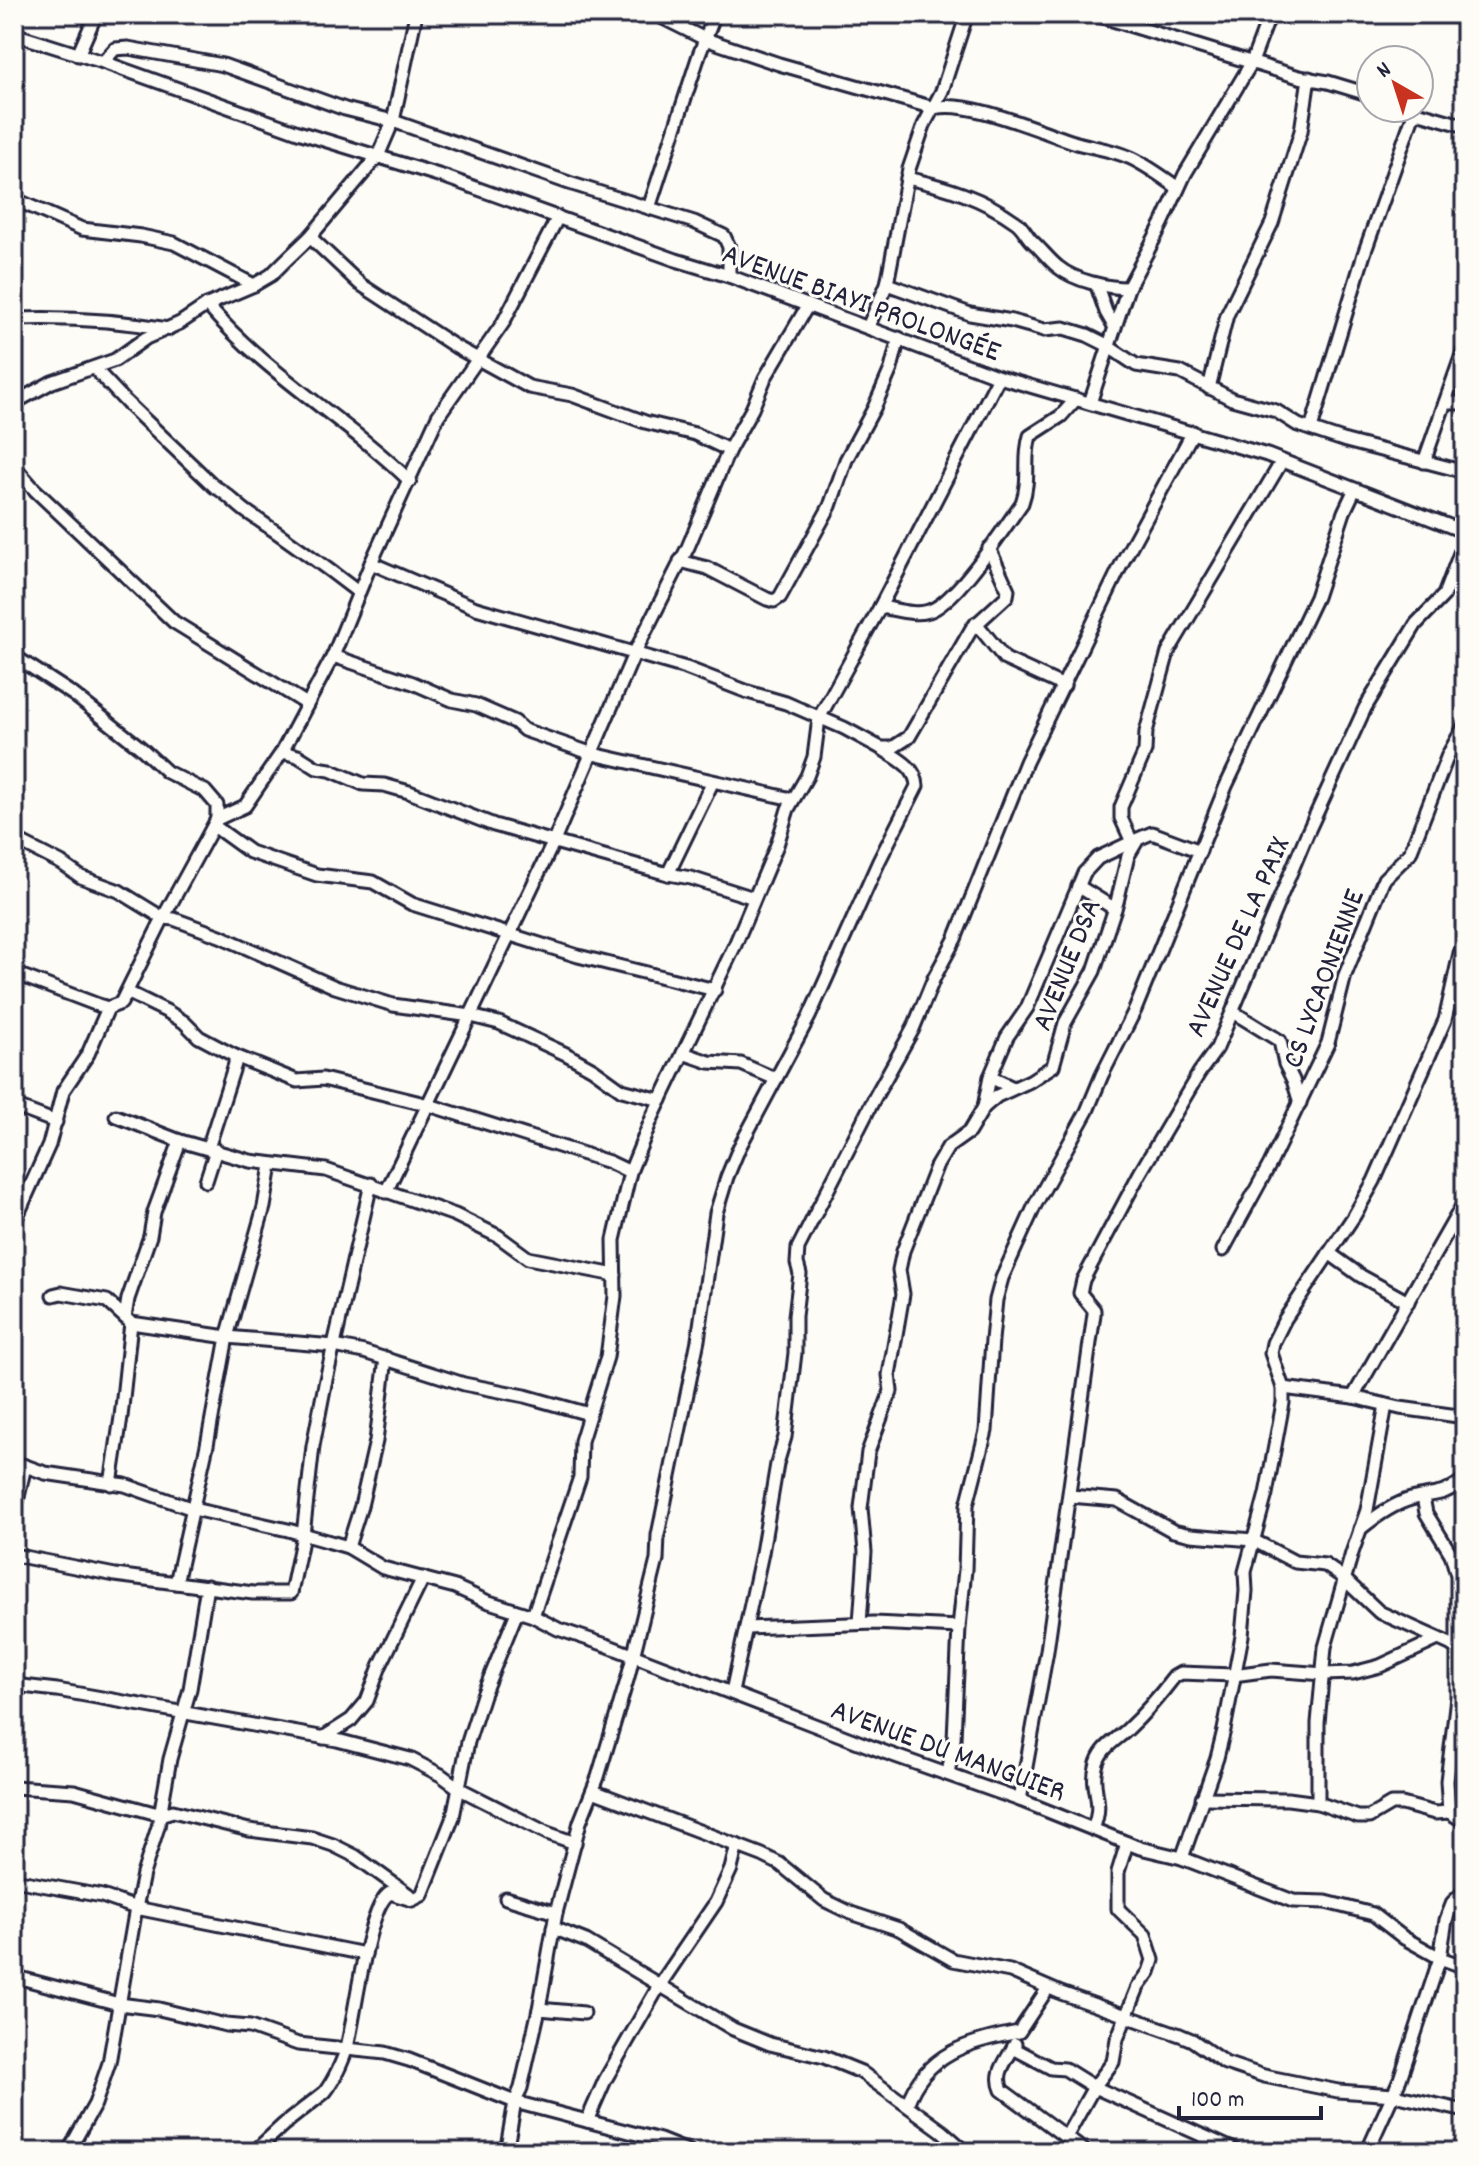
<svg xmlns="http://www.w3.org/2000/svg" width="1479" height="2166" font-family="Dekko,sans-serif">
<style>
.lines{fill:none;stroke-linecap:round;stroke-linejoin:round}
.minor-casing{stroke:#22223b;stroke-width:17}
.minor{stroke:#fdfcf7;stroke-width:11}
.labels{text-anchor:middle;stroke-width:6;stroke-linejoin:round;paint-order:stroke}
.street-label{font-size:30px;fill:#22223b;stroke:#fdfcf7}
</style>
<rect width="100%" height="100%" fill="#fdfcf7"/>
<filter id="ink" filterUnits="userSpaceOnUse"><feTurbulence type="fractalNoise" baseFrequency=".0125" numOctaves="2"/><feDisplacementMap in="SourceGraphic" scale="16" xChannelSelector="R" yChannelSelector="G"/><feConvolveMatrix kernelMatrix="1 2 1 2 8 2 1 2 1" color-interpolation-filters="sRGB"/></filter>
<g filter="url(#ink)">
<g class="lines">
<g class="minor-casing">
<g id="minor">
<path d="M655,14L705,39L779,64L934,108C969,99 1041,132 1077,143C1095,148 1114,150 1131,158C1148,166 1163,177 1178,188"/>
<polyline points="1093,14 1299,77 1328,82 1371,95"/>
<polyline points="14,34 103,62 298,132 448,178 676,260 729,276 999,377 1267,455 1465,532"/>
<polyline points="78,55 96,14"/>
<polyline points="103,62 115,49 128,48 223,65 345,109 393,121 569,183 694,222 724,236 729,247 729,276"/>
<polyline points="1403,108 1465,126"/>
<path d="M907,178C946,187 983,198 1016,222C1023,227 1026,235 1032,241C1041,249 1049,260 1058,267C1075,281 1107,288 1128,288"/>
<polyline points="14,199 82,229 141,236 174,243 254,285"/>
<polyline points="649,208 699,55 715,14"/>
<polyline points="310,237 360,284 456,347 529,387 572,395 645,422 695,434 729,450"/>
<polyline points="887,284 970,314 1012,321 1044,330 1064,328 1087,335 1103,343 1136,365 1180,372 1232,399 1276,411 1298,425 1346,441 1465,472"/>
<polyline points="1097,286 1106,312 1114,326"/>
<path d="M207,305C267,375 345,418 410,481"/>
<path d="M14,319C66,317 116,320 168,329"/>
<polyline points="868,327 887,284 909,169 924,125 942,91 967,14"/>
<path d="M95,369L127,403L215,487C229,494 237,506 250,514C287,539 323,565 358,592"/>
<polyline points="1209,388 1227,315 1272,223 1301,131 1309,78"/>
<polyline points="14,403 52,382 115,360 146,338 180,323 207,305 254,285 271,275 285,261 310,237 378,156 393,121 416,14"/>
<polyline points="1090,403 1128,288 1162,224 1185,174 1252,62 1270,14"/>
<polyline points="1445,403 1465,403"/>
<polyline points="1311,429 1364,254 1414,113"/>
<polyline points="1424,462 1465,346"/>
<polyline points="14,466 35,490 174,622 307,704"/>
<polyline points="680,561 707,568 767,599 774,601 780,597 830,506 846,460 874,408 891,369 899,338"/>
<polyline points="371,563 476,608 686,668 748,692 786,703 844,728 881,748 892,748 909,737 972,628 1007,596 1008,590 989,548"/>
<polyline points="880,607 999,377"/>
<polyline points="976,623 1005,659 1064,686"/>
<polyline points="14,656 74,695 141,748 167,772 205,791 217,805 217,819"/>
<polyline points="333,656 413,683 452,700 476,705 515,722 524,730 593,754 792,799"/>
<polyline points="282,752 298,756 317,768 330,770 363,784 384,785 409,792 494,825 668,874 691,878 754,898"/>
<polyline points="214,826 250,852 317,875 373,882 412,904 578,956 715,990"/>
<polyline points="14,839 61,863 81,877 119,891 163,918 174,919 220,936 335,987 393,1005 471,1016 499,1023 566,1054 593,1069 622,1090 661,1100"/>
<polyline points="1132,842 1121,818 1121,807 1145,751 1146,732 1168,652 1282,461"/>
<polyline points="668,874 712,783"/>
<polyline points="1078,886 1115,909"/>
<polyline points="14,973 98,1005 108,1008 121,1003 163,918 217,819 245,806 282,752 333,656 371,563 438,416 503,323 558,217"/>
<polyline points="127,992 168,1012 184,1022 199,1037 235,1056 235,1064 208,1148"/>
<polyline points="1233,1012 1280,1041 1285,1064 1293,1080 1300,1103"/>
<polyline points="683,1053 709,1062 741,1064 776,1079"/>
<polyline points="235,1056 297,1081 323,1079 429,1105 609,1162 630,1172"/>
<polyline points="990,1077 1013,1088"/>
<polyline points="14,1106 56,1122"/>
<polyline points="984,1107 990,1077 1007,1037 1027,1008 1084,873 1098,858 1136,840"/>
<polyline points="116,1116 180,1141 250,1161 326,1170 455,1215 498,1236 528,1258 615,1275"/>
<polyline points="206,1181 216,1150"/>
<polyline points="386,1192 554,841 634,654 688,547 729,450 752,409 765,378 808,305"/>
<polyline points="14,1223 49,1145 63,1091 88,1054 108,1008"/>
<polyline points="1223,1250 1270,1164 1328,1043 1345,975 1384,879 1410,853 1448,755 1465,725"/>
<polyline points="1329,1253 1361,1276 1408,1302"/>
<polyline points="53,1295 61,1293 107,1301 131,1323 227,1337 334,1346 364,1352 464,1384 525,1396 589,1414"/>
<polyline points="125,1317 128,1299 150,1236 154,1212 180,1141"/>
<polyline points="1283,1388 1353,1397 1400,1408 1465,1417"/>
<polyline points="1353,1397 1465,1201"/>
<polyline points="14,1462 45,1473 125,1485 193,1509 288,1530 348,1547 361,1506 376,1441 386,1358"/>
<polyline points="111,1484 121,1417 131,1323"/>
<polyline points="1070,1496 1117,1500 1173,1531 1191,1535 1253,1540 1295,1562 1325,1565 1341,1576 1379,1612 1450,1644 1465,1654"/>
<polyline points="1423,1497 1426,1513 1451,1554 1457,1575 1457,1697 1447,1781 1449,1812 1465,1822"/>
<polyline points="14,1515 25,1466"/>
<path d="M1360,1529C1375,1517 1393,1504 1411,1499C1436,1492 1441,1498 1465,1479"/>
<polyline points="348,1547 383,1568 455,1587 486,1601 533,1616 558,1629 606,1645 887,1753 1020,1800 1140,1848 1182,1858 1293,1901 1326,1902 1373,1914 1404,1938 1440,1958 1465,1967"/>
<polyline points="14,1555 115,1575 253,1593 291,1593 303,1535 313,1446 325,1384 371,1184"/>
<polyline points="176,1583 207,1445 227,1337 264,1207 271,1165"/>
<path d="M533,1616L580,1477L581,1441L607,1357L615,1296L614,1240L630,1172L652,1118L735,945L777,845L788,809L807,776L814,757L819,718L880,607C895,609 915,616 929,611C956,603 1004,528 1022,503C1031,478 1023,460 1030,436L1061,416L1076,399"/>
<polyline points="860,1623 865,1552 861,1508 868,1452 891,1391 889,1375 903,1294 899,1270 903,1251 936,1167 948,1147 969,1132 984,1107 997,1096 1030,1081 1053,1066 1065,1023 1094,971 1117,902 1128,856 1138,839 1152,833 1200,851"/>
<polyline points="746,1628 874,1623 959,1627"/>
<polyline points="14,1685 57,1690 337,1740 410,1759 441,1775 460,1789 547,1833 575,1843"/>
<polyline points="732,1692 762,1553 777,1464 785,1437 795,1353 795,1316 800,1274 797,1263 798,1248 875,1097 913,1029 934,978 955,939 1026,762 1124,559 1193,432"/>
<polyline points="323,1738 351,1720 367,1701 380,1666 423,1578"/>
<polyline points="948,1774 954,1739 959,1627 965,1570 967,1505 986,1431 992,1340 996,1300 1002,1278 1035,1205 1087,1111 1102,1075 1135,1010 1226,786 1316,597 1344,512 1354,491"/>
<polyline points="14,1787 74,1791 154,1813 163,1814 173,1811 249,1830 312,1838 333,1845 355,1856 409,1895"/>
<polyline points="593,1791 762,1855 780,1864 824,1900 851,1913 899,1929 953,1960 1010,1971 1061,1993 1180,2035 1192,2040 1225,2063 1264,2076 1338,2091 1394,2095 1465,2111"/>
<polyline points="1202,1798 1288,1799 1318,1803 1358,1817 1369,1817 1391,1804 1402,1804 1435,1813 1449,1812"/>
<polyline points="1020,1800 1047,1651 1094,1314 1094,1310 1080,1293 1083,1280 1140,1173 1199,1073 1217,1048 1307,834 1365,708 1416,624 1444,595 1465,540"/>
<polyline points="1318,1803 1318,1723 1325,1647 1352,1553 1367,1510 1386,1405"/>
<path d="M1093,1829C1105,1800 1090,1790 1096,1767C1100,1748 1114,1742 1128,1729C1144,1714 1161,1694 1174,1677L1181,1673L1233,1675L1271,1670L1324,1674L1353,1673L1380,1666L1438,1639"/>
<polyline points="1182,1858 1217,1758 1224,1730 1242,1636 1246,1591 1245,1572 1266,1494 1283,1403 1283,1388 1271,1353 1273,1343 1285,1319 1354,1216 1374,1181 1445,1020 1460,953 1465,941"/>
<polyline points="14,1880 102,1896 136,1908 143,1874 158,1827 170,1759 190,1689 207,1586"/>
<polyline points="506,1898 556,1913"/>
<polyline points="553,1928 586,1941 733,2029 770,2044 824,2057 861,2072 942,2131 966,2152"/>
<polyline points="24,1979 119,2004 159,2009 226,2025 250,2027 298,2044 385,2053 409,2060 515,2102 587,2121 605,2080 659,1986 716,1902 731,1869 737,1845"/>
<polyline points="539,2009 584,2013"/>
<path d="M1015,2044C1007,2061 994,2072 1002,2090L1086,2152"/>
<polyline points="1013,2048 1051,2068 1065,2069 1094,2087 1239,2152"/>
<path d="M907,2105C925,2053 970,2041 1019,2032L1048,1988"/>
<polyline points="587,2121 660,2140 690,2152"/>
<polyline points="1066,2137 1094,2087 1113,2062 1117,2039 1138,1987 1149,1972 1153,1960 1145,1935 1118,1909 1118,1872 1127,1843"/>
<polyline points="68,2152 95,2104 109,2063 136,1908 365,1954"/>
<path d="M254,2152L283,2125L325,2092C334,2080 343,2061 347,2047C355,2018 367,1905 390,1893L412,1900L422,1895L453,1817L468,1742L483,1695L517,1612"/>
<path d="M506,2152L515,2102L521,2088L539,2009L556,1913L580,1822L598,1777L628,1677L657,1560L658,1535L698,1340L716,1213L727,1177L739,1148L809,1017L879,861L917,786C916,766 896,758 881,748"/>
<polyline points="1367,2152 1400,2079 1440,1958 1446,1920 1453,1902 1465,1891"/>
</g>
</g>
<use href="#minor" class="minor"/>
</g>
</g>
<g class="labels">
<g class="street-label">
<text transform="translate(862 301) rotate(20)" y="10">AVENUE BIAYI PROLONGÉE</text>
<text transform="translate(1236 936) rotate(-66)" y="10">AVENUE DE LA PAIX</text>
<text transform="translate(1065 964) rotate(-68)" y="10">AVENUE DSA</text>
<text transform="translate(1322 978) rotate(-70)" y="10">CS LYCAONIENNE</text>
<text transform="translate(949 1749) rotate(20)" y="10">AVENUE DU MANGUIER</text>
</g>
</g>
<rect width="1479" height="2166" fill="none" stroke="#fdfcf7" stroke-width="48"/>
<rect x="24" y="24" width="1431" height="2118" fill="none" stroke="#22223b" stroke-width="3" filter="url(#ink)"/>
<g transform="translate(1395 84) rotate(321)"><circle r="38" fill="#fdfcf7" stroke="#a5a5ac" stroke-width="2"/>
<path d="M0-6L14 30L0 20L-14 30Z" fill="#c8321e"/>
<text y="-12" font-size="22" font-weight="bold" text-anchor="middle" fill="#22223b">N</text>
</g>
<path d="M1179 2106v12h142v-12" fill="none" stroke="#22223b" stroke-width="4"/>
<text x="1191" y="2106" font-size="24" fill="#22223b" stroke="#fdfcf7" stroke-width="6" paint-order="stroke">100 m</text>
</svg>
